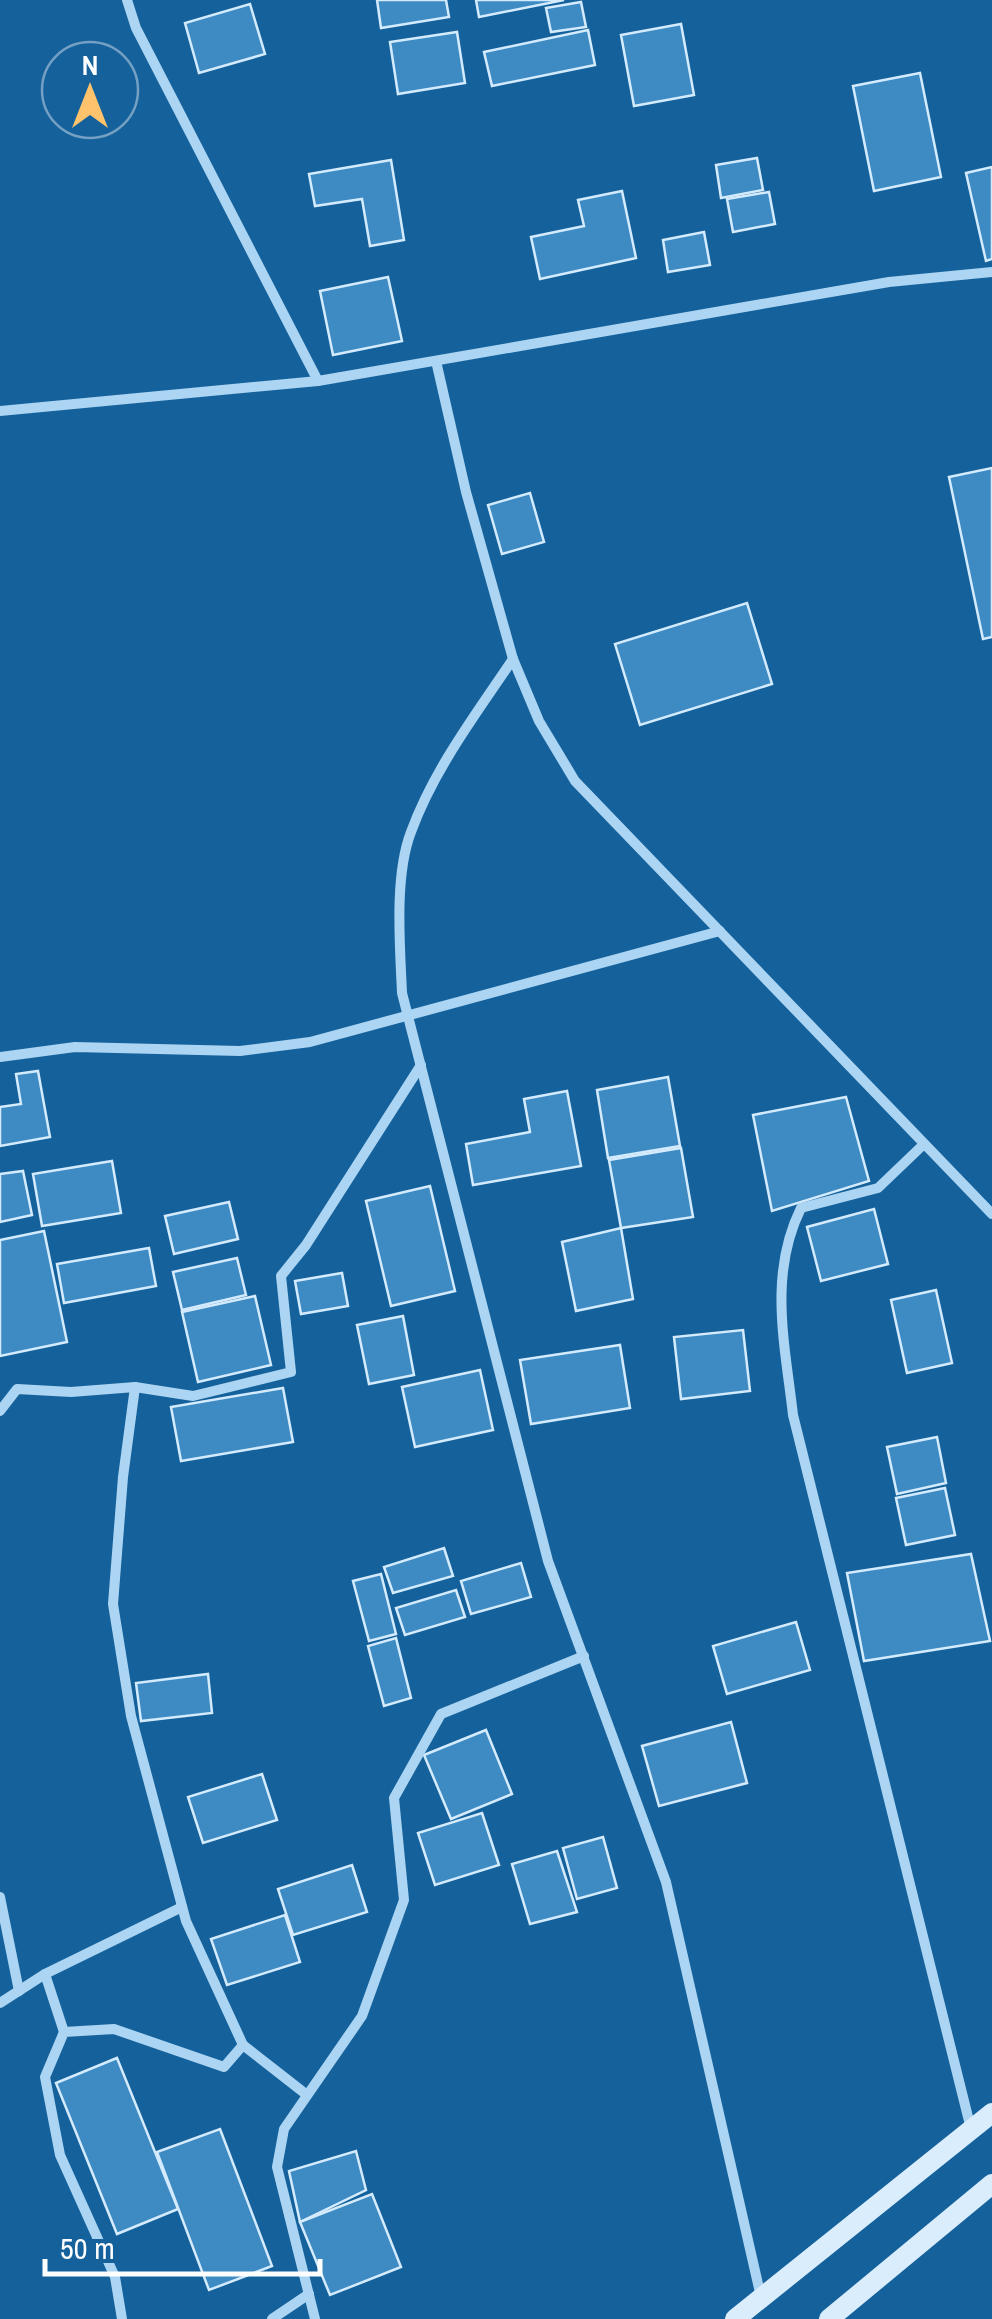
<svg xmlns="http://www.w3.org/2000/svg" width="992" height="2319" font-family="'Archivo Narrow',sans-serif">
<style>
.building{fill:#3e8ac2;stroke:#d3ebfd;stroke-width:2.5}
.lines{fill:none;stroke-linecap:round;stroke-linejoin:round}
.minor{stroke:#abd5f3;stroke-width:10}
.secondary{stroke:#daedfc;stroke-width:20}
</style>
<rect width="100%" height="100%" fill="#15619b"/>
<g class="building">
<polygon points="377,0 446,0 449,17 381,28"/>
<polygon points="476,0 564,0 479,17"/>
<polygon points="581,2 586,27 551,32 546,8"/>
<polygon points="250,4 265,54 199,73 185,23"/>
<polygon points="681,24 694,95 634,106 621,35"/>
<polygon points="588,30 595,65 492,86 484,52"/>
<polygon points="457,32 465,83 398,94 390,42"/>
<polygon points="920,73 941,177 874,191 853,86"/>
<polygon points="757,158 763,190 721,198 716,165"/>
<polygon points="391,160 404,240 370,246 362,199 315,206 309,174"/>
<polygon points="992,167 992,259 986,261 966,173"/>
<polygon points="622,191 636,258 540,279 531,237 584,226 578,200"/>
<polygon points="769,192 775,224 733,232 727,199"/>
<polygon points="704,232 710,265 668,272 663,240"/>
<polygon points="388,277 402,341 333,355 320,291"/>
<polygon points="992,468 992,637 983,639 949,477"/>
<polygon points="530,493 544,542 502,554 488,505"/>
<polygon points="747,603 772,684 640,725 615,644"/>
<polygon points="38,1071 50,1137 0,1146 0,1107 21,1104 16,1074"/>
<polygon points="668,1077 680,1146 608,1158 597,1090"/>
<polygon points="567,1091 581,1166 473,1185 466,1144 530,1132 524,1099"/>
<polygon points="846,1097 869,1181 772,1211 753,1115"/>
<polygon points="681,1148 693,1217 621,1228 609,1160"/>
<polygon points="112,1161 121,1213 42,1226 33,1174"/>
<polygon points="23,1171 32,1215 0,1222 0,1174"/>
<polygon points="430,1186 455,1291 391,1306 366,1201"/>
<polygon points="229,1202 238,1239 174,1254 165,1216"/>
<polygon points="874,1209 888,1264 821,1281 807,1227"/>
<polygon points="621,1228 633,1299 576,1311 562,1242"/>
<polygon points="44,1231 67,1342 0,1356 0,1240"/>
<polygon points="149,1248 156,1286 64,1303 57,1264"/>
<polygon points="237,1258 246,1295 182,1310 173,1272"/>
<polygon points="342,1273 348,1306 301,1314 295,1281"/>
<polygon points="936,1290 952,1363 907,1373 891,1300"/>
<polygon points="255,1296 271,1365 198,1382 182,1312"/>
<polygon points="403,1316 414,1375 369,1384 357,1325"/>
<polygon points="743,1330 750,1391 681,1399 674,1337"/>
<polygon points="620,1345 630,1408 531,1424 520,1360"/>
<polygon points="480,1370 493,1430 415,1447 402,1387"/>
<polygon points="283,1388 293,1442 181,1461 171,1407"/>
<polygon points="937,1437 946,1483 897,1494 887,1447"/>
<polygon points="945,1488 955,1535 906,1545 896,1498"/>
<polygon points="444,1548 453,1576 393,1593 384,1567"/>
<polygon points="971,1554 990,1641 864,1661 847,1573"/>
<polygon points="521,1563 531,1597 471,1614 461,1581"/>
<polygon points="381,1574 396,1634 369,1641 353,1581"/>
<polygon points="456,1590 465,1617 405,1635 396,1608"/>
<polygon points="796,1622 810,1670 727,1694 713,1646"/>
<polygon points="396,1638 411,1698 384,1706 368,1646"/>
<polygon points="208,1674 212,1713 141,1721 136,1683"/>
<polygon points="731,1722 747,1783 659,1806 642,1746"/>
<polygon points="486,1730 512,1794 451,1819 424,1755"/>
<polygon points="262,1774 277,1820 203,1843 188,1797"/>
<polygon points="482,1813 499,1865 435,1885 418,1833"/>
<polygon points="603,1837 617,1888 577,1899 563,1848"/>
<polygon points="557,1851 577,1912 530,1924 512,1864"/>
<polygon points="352,1865 367,1912 293,1935 278,1889"/>
<polygon points="285,1915 300,1962 227,1985 211,1939"/>
<polygon points="117,2058 178,2209 117,2234 56,2083"/>
<polygon points="220,2129 272,2266 209,2290 157,2152"/>
<polygon points="356,2151 366,2190 300,2222 289,2171"/>
<polygon points="372,2194 401,2267 330,2295 300,2222"/>
</g>
<g class="lines">
<g class="minor">
<polyline points="127,0 136,28 318,381"/>
<polyline points="436,361 466,492 513,659 539,721 575,781 992,1214"/>
<polyline points="0,411 318,381 889,282 992,272"/>
<path d="M513,659C476,714 434,769 411,832C394,876 400,946 402,993L548,1561L666,1882L761,2297"/>
<polyline points="0,1057 75,1047 240,1051 310,1042 720,931"/>
<path d="M924,1144L878,1188L801,1208C768,1275 785,1344 793,1415L971,2129"/>
<polyline points="135,1387 123,1477 113,1604 131,1716 186,1921 243,2045 307,2095"/>
<polyline points="0,1411 17,1389 71,1392 135,1387 193,1396 291,1372 281,1276 306,1245 421,1065"/>
<polyline points="0,1897 19,1991"/>
<polyline points="0,2003 45,1974"/>
<polyline points="64,2032 45,1974 182,1907"/>
<polyline points="122,2319 115,2277 60,2155 45,2077 64,2032 114,2029 224,2067 243,2045"/>
<polyline points="272,2319 309,2294"/>
<polyline points="315,2319 277,2167 284,2129 362,2016 404,1900 394,1798 441,1714 584,1656"/>
</g>
<g class="secondary">
<polyline points="735,2319 992,2113"/>
<polyline points="829,2319 992,2184"/>
</g>
</g>
<g transform="translate(90 90)"><circle r="48" fill="#15619b" stroke="#73a0c3" stroke-width="2.5"/>
<path d="M0-8L18 38L0 25L-18 38Z" fill="#ffc26d"/>
<text y="-15" font-size="28" font-weight="bold" text-anchor="middle" fill="#ffffff">N</text>
</g>
<path d="M45 2259v15h275v-15" fill="none" stroke="#ffffff" stroke-width="5"/>
<text x="60" y="2259" font-size="30" fill="#ffffff" stroke="#15619b" stroke-width="8" paint-order="stroke">50 m</text>
</svg>
